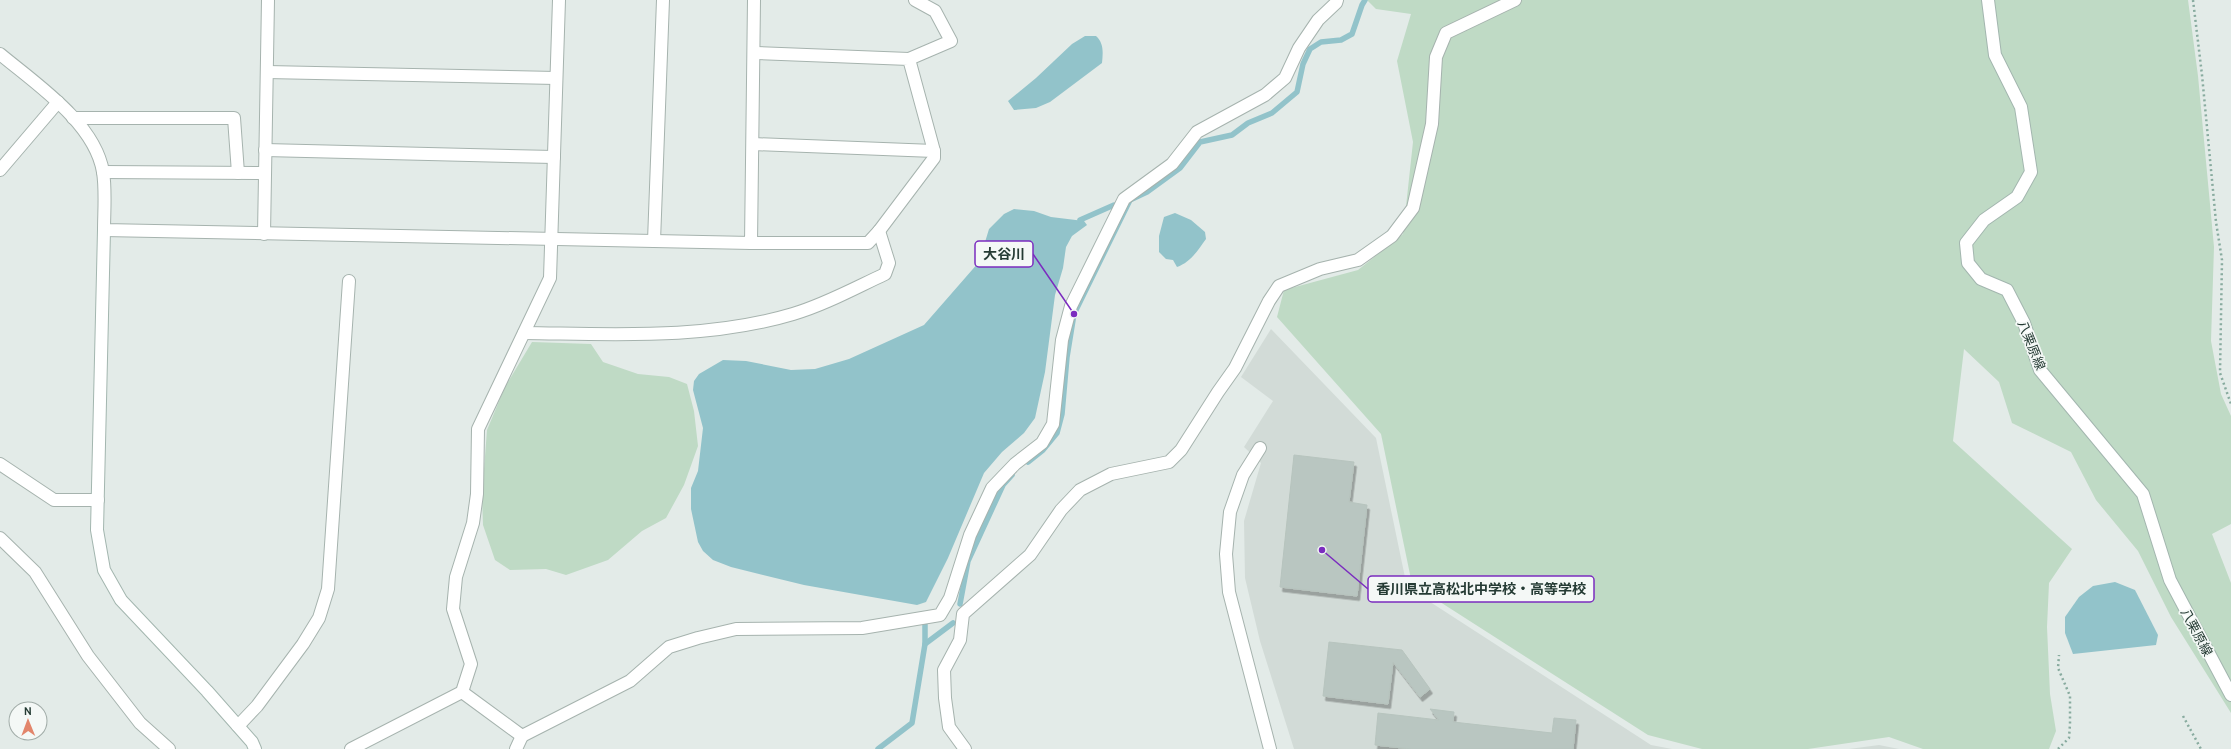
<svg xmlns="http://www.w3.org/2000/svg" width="2231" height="749" font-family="Cabin,'Noto Sans JP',sans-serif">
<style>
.built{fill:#d2dbd7}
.green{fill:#bfdac5}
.water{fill:#92c3ca}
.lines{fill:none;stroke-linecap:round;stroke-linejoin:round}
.stream{stroke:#92c3ca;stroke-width:5.5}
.building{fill:#b9c6c1;stroke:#b7c4be;filter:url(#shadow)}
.street-casing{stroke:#a6b3ae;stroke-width:14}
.secondary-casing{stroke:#a3b6af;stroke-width:14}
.path{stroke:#88ab9f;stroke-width:2.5;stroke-dasharray:2 3;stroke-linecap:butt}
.street{stroke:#fff;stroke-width:12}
.secondary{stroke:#fff;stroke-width:12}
.labels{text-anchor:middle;stroke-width:3.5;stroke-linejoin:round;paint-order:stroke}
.street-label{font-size:13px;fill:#253b34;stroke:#f4f8f6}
.leader{fill:none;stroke:#7b2cbf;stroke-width:1.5}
.callout-dot{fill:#7b2cbf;stroke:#f4f8f6;stroke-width:1.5}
.callout{fill:#f4f8f6;stroke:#7b2cbf;stroke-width:1.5}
.callout-label{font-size:14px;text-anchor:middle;font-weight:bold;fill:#253b34}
</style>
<defs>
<filter id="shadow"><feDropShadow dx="2.5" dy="4.5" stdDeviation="0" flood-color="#0004"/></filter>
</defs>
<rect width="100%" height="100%" fill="#e3ebe8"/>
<g class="built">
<polygon points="1271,329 1376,438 1407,587 1651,745 1672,749 1294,749 1260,641 1245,578 1244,521 1261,463 1244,447 1273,401 1241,377"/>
<polygon points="1879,745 1899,749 1849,749"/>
</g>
<g class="green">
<polygon points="1367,0 2188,0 2198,76 2214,247 2211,341 2221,394 2231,416 2231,524 2212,534 2231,583 2231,713 2171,617 2138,551 2096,500 2071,452 2012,423 1999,382 1964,349 1953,441 2072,549 2049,583 2047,627 2050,694 2056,731 2049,749 1923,749 1889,737 1808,749 1702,749 1648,735 1412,584 1381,434 1277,317 1284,290 1358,270 1403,234 1413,142 1397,61 1411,14 1376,9"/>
<polygon points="532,342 591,344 603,362 638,374 669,377 687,384 694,411 698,446 684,485 666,518 642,531 608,560 566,575 546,569 510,570 495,560 483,525 482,496 487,430 505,387"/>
</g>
<g class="water">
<path d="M1085,36H1096C1104,43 1103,53 1102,63L1050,102L1036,108L1014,110L1008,101L1036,78L1072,44Z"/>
<polygon points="1014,209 1034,211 1051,217 1084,221 1087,225 1072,236 1066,247 1063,268 1055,295 1045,372 1035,418 1024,433 1002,452 984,473 948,558 926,602 917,605 804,585 731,567 713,560 703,551 698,542 691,509 691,488 698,471 703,428 693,390 694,381 699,374 723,360 746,361 791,370 815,369 849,359 924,325 979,262 989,229 1004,214"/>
<path d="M1175,213L1191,220L1205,232L1206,239C1198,250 1191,262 1177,267L1173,260L1166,259L1159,252V236L1164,217Z"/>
<polygon points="2115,582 2135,590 2158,635 2156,645 2073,654 2065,633 2065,617 2079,597 2093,586"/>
</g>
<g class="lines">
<g class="stream">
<polyline points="1080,220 1114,205"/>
<polyline points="1028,462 1043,450 1057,433 1062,414 1067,357 1074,314 1130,200 1147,192 1180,168 1200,142 1232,135 1248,123 1272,113 1297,92 1303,64 1310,49 1321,42 1341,40 1352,34 1362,5 1365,0"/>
<polyline points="960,604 968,561 1003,485 1012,475"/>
<polyline points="925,644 925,625"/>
<polyline points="878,749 912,723 925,644 953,623"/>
</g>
</g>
<g class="building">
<polygon points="1294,455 1354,462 1349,502 1367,505 1357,596 1280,587"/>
<polygon points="1329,642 1402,650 1430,689 1420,697 1393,662 1388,704 1323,696"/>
<polygon points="1430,709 1454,712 1453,722 1552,733 1554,718 1576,720 1573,749 1411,749 1375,745 1378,713 1439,720"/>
</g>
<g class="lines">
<g class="street-casing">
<g id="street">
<path d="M0,54C36,84 95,123 103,172C106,190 104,212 104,230L751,243L754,0"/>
<polyline points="909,59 951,41 935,11 915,0"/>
<polyline points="267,72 556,78"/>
<polyline points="73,118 234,118 238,173"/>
<polyline points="753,144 934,151"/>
<polyline points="265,150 554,157"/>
<polyline points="0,170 58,102"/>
<polyline points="103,172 265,173"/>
<polyline points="264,234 268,0"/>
<polyline points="654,241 663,0"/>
<polyline points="751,243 868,243 879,231 934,158 934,151 909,59 755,53"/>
<path d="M524,333C614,334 706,340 793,314C824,305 855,288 885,274L889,263L879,231"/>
<polyline points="1260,448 1243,475 1230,512 1226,554 1229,592 1270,749"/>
<polyline points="0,464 54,500 98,500"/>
<polyline points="0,538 35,572 88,656 140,723 169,749"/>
<polyline points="462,692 522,736 630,681 669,647 698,638 736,629 862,628 940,615 950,598 970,535 992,488 1015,464 1042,443 1053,424 1062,340 1071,306 1124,199 1172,164 1197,132 1265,95 1285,78 1299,48 1318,20 1336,3 1337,0"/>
<polyline points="238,726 257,706 303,644 319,618 328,589 349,281"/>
<polyline points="351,749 462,692 471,664 453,609 456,577 473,523 477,494 478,429 550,278 559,0"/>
<polyline points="516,749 522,736"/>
<polyline points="965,749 949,727 945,698 944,670 960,640 963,614 1030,555 1061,510 1080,490 1111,474 1169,462 1181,450 1218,392 1235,368 1269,301 1279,286 1320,269 1358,260 1392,236 1413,208 1432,124 1436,57 1446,33 1515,0"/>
</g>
</g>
<g class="secondary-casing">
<g id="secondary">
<polyline points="1988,0 1995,55 2021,107 2031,172 2017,197 1984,220 1966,243 1968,263 1981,279 2007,290 2024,323 2040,370 2143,494 2170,580 2231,695"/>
<polyline points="104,230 97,530 104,570 121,600 207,691 252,742 255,749"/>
</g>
</g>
<g class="path">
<polyline points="2193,0 2202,75 2216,222 2222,260 2220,373 2231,404"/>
<polyline points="2183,716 2201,749"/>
<polyline points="2058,749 2069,738 2070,724 2070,696 2058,668 2059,655"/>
</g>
<use href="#street" class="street"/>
<use href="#secondary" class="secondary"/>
</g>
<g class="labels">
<g class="street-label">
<text transform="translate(2032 345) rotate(68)" y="5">八栗原線</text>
<text transform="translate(2197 632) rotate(62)" y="5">八栗原線</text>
</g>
</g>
<path class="leader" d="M1074 314L1033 254M1322 550L1368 589"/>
<g class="callout-dot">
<circle cx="1074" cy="314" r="4"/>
<circle cx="1322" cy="550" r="4"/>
</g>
<g class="callout">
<rect x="975" y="241" width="58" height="26" rx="4"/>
<rect x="1368" y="576" width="226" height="26" rx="4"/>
</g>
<g class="callout-label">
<text x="1004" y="259">大谷川</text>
<text x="1481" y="594">香川県立高松北中学校・高等学校</text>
</g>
<g transform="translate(28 721) rotate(359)"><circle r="19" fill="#f4f8f6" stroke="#a1aca8"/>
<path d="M0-3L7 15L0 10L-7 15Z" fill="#e2856b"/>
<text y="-6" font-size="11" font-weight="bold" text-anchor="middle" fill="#253b34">N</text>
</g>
</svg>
